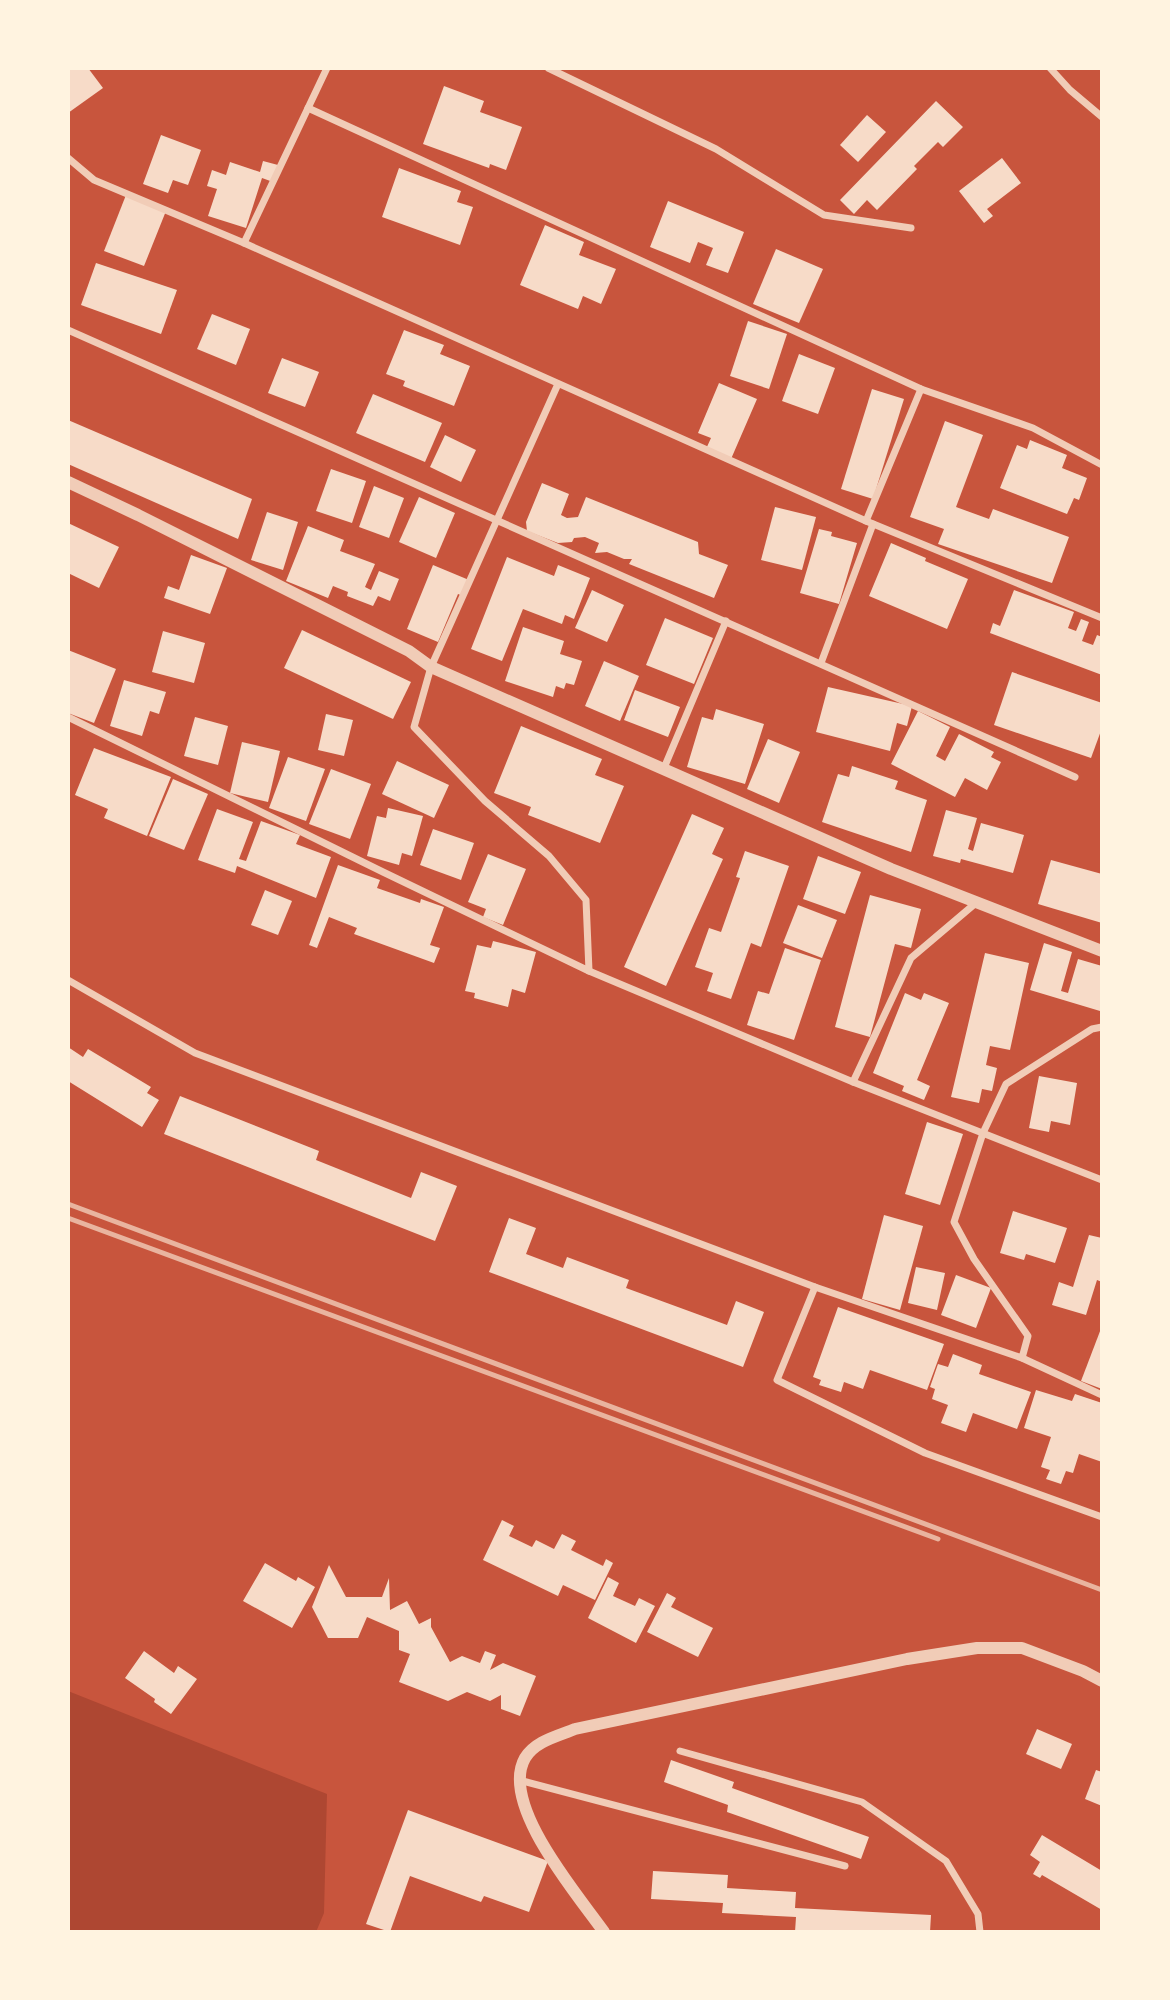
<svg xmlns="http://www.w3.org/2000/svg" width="1170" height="2000" font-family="'Source Sans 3',sans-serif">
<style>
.green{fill:#ae4732}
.building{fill:#f7dbc8}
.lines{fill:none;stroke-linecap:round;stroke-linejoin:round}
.minor{stroke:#f1ccb7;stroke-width:7}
.tertiary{stroke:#f1ccb7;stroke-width:12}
.rail{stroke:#e9b49f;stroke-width:5}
</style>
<rect width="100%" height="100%" fill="#c8553d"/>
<polygon class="green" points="68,1691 327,1794 324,1913 316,1932 68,1932"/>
<g class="building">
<polygon points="68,68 88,68 103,88 68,113"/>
<polygon points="444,86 484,101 480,112 522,127 506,170 490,164 489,168 423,144"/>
<polygon points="936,101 963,127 943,147 938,142 914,166 917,169 877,210 867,200 854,214 840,200"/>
<polygon points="867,115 886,132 858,162 840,145"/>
<polygon points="161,135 201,150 188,185 173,180 168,193 143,184"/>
<polygon points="1002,158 1021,183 987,209 993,216 984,223 959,191"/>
<polygon points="263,161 278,165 273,182 262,178 246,228 208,216 217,189 207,186 212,170 226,175 230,162 260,172"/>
<polygon points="399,168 461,191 457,202 473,207 460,245 382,217"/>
<polygon points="126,195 166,211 144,266 104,251"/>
<polygon points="668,201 744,232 728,273 706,265 713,248 698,242 690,263 650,247"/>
<polygon points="545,225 584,242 579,255 616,269 601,304 583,296 578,309 520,285"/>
<polygon points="776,249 823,269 799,323 753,304"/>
<polygon points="96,263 177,290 161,334 81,305"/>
<polygon points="212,314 250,329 236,365 197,349"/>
<polygon points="748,321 787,334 769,389 730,376"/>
<polygon points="404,330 444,345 440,354 470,366 454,406 403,386 405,381 386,374"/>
<polygon points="799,354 835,368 818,414 782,401"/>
<polygon points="282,358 319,372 305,407 268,393"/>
<polygon points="719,383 757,399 731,459 706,449 711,438 698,433"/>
<polygon points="872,389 904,399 873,499 841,489"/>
<polygon points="373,394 442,423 425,462 356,433"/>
<polygon points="68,420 252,499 238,539 68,464"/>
<polygon points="945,421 983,435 956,507 989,519 993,509 1069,537 1052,583 938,544 944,529 910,517"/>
<polygon points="445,435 476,450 461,482 430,467"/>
<polygon points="1030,440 1067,455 1062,468 1087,478 1079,500 1074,498 1067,514 1000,488 1017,445 1027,449"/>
<polygon points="331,469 366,481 352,523 316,511"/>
<polygon points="542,483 569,494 561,515 567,518 578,517 586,497 698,542 699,554 728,565 714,598 629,564 632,559 624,559 607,552 595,553 599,543 585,537 574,538 572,542 558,543 527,531 526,522"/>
<polygon points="374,486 404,498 389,538 359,527"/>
<polygon points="419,497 455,513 436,558 399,542"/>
<polygon points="775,507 816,517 802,570 761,560"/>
<polygon points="267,512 298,522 283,570 251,560"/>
<polygon points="68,523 119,547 99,588 68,573"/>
<polygon points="308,526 344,540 340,551 375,564 365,587 371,590 379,571 399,579 390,601 378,596 373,606 347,596 348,592 333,586 328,598 286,581"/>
<polygon points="819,529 832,532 831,536 857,543 839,604 800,593"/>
<polygon points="891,543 926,558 925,561 968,579 947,629 869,596"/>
<polygon points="191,555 227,568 210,614 164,598 168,586 179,590"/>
<polygon points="507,557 554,576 558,565 590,578 574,619 565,615 562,624 523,609 502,661 471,649"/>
<polygon points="433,565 469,580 463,596 458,594 438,642 407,629"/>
<polygon points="592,590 624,605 607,642 575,628"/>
<polygon points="1014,590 1074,612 1068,628 1076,631 1081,619 1089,622 1082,641 1093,645 1097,635 1102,637 1102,675 990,633 993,623 1000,626"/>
<polygon points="665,618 713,638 694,684 646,665"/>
<polygon points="523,627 564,641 560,654 582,661 574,685 566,683 564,689 556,686 553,697 505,681"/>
<polygon points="302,630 411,682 393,719 284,668"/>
<polygon points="163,631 205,643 194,683 152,672"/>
<polygon points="68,650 116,669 94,723 68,713"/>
<polygon points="604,661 639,676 620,721 585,706"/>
<polygon points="1012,672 1102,703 1102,728 1091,758 994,725"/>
<polygon points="124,680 166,692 159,714 150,711 142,736 110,726"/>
<polygon points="828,687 912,706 907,726 897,723 890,751 816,732"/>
<polygon points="635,690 680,707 668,737 624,720"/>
<polygon points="716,709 764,724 745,784 687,767 702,717 713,720"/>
<polygon points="918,711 950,727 936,756 945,761 959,734 994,752 991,757 1001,762 987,790 965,778 955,797 891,764"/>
<polygon points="326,714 353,720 344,756 318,750"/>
<polygon points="195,717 228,726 218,765 184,756"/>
<polygon points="521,726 602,759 595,775 624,786 600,843 528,815 531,807 494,793"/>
<polygon points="768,739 800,752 779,803 747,789"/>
<polygon points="242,742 280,751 268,802 230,793"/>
<polygon points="94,748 171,777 147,836 104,818 108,809 75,795"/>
<polygon points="288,757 325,769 306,821 269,808"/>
<polygon points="397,761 449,785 434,818 382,794"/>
<polygon points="852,766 898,781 895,789 927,800 911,852 822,822 838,774 849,777"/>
<polygon points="331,769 371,784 350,839 309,824"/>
<polygon points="173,779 208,794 184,850 149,836"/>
<polygon points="388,808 423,816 412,856 402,853 399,865 367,856 377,816 386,818"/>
<polygon points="217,809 253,822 239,859 246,861 261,821 300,835 296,844 331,857 316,898 237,866 235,873 198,860"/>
<polygon points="946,810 977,818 968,849 973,851 981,823 1024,835 1013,873 961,859 960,863 933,856"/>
<polygon points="692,814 724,828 712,854 723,859 666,986 624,967"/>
<polygon points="433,829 474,843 461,880 420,865"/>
<polygon points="745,851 789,866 761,947 751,943 731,999 707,991 713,973 695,967 709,928 721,932 740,878 736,877"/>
<polygon points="488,854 526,869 503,925 483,917 486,909 468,902"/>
<polygon points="818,856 861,872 845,914 803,899"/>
<polygon points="1051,860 1102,874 1102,923 1038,904"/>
<polygon points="338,865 380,880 377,888 420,903 421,899 444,907 430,945 440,948 434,963 354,934 357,928 329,917 317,948 309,945"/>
<polygon points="265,890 292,901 278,935 251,925"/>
<polygon points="870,895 921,909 911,948 895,944 870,1037 835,1027"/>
<polygon points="798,905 837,920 822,958 783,943"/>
<polygon points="493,941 536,952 525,993 512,989 508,1007 474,998 475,993 465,991 477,945 491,948"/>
<polygon points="1044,943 1072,952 1061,991 1068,993 1078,959 1102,966 1100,1011 1030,990"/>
<polygon points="785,948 821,960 794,1040 747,1025 758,991 769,994"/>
<polygon points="985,953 1029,963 1010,1050 990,1046 986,1065 997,1068 992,1091 982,1089 979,1103 951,1097"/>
<polygon points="905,993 921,1000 924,993 949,1003 917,1080 930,1086 924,1100 902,1091 904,1086 873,1073"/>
<polygon points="68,1047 83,1057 88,1049 151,1087 147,1093 159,1100 142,1127 68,1081"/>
<polygon points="1039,1076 1077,1083 1070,1125 1051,1121 1049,1132 1029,1128"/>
<polygon points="180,1096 319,1151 316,1160 411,1198 421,1172 457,1186 435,1241 164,1134"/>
<polygon points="927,1122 963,1134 940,1205 905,1194"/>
<polygon points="1013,1211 1067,1228 1055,1263 1026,1254 1024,1260 1000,1253"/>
<polygon points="884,1215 923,1226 900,1310 862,1299"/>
<polygon points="509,1218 536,1228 526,1254 563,1268 567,1257 629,1280 626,1288 727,1325 736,1301 764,1312 743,1367 489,1272"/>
<polygon points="1089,1235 1102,1238 1102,1282 1097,1280 1086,1315 1052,1305 1059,1282 1073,1287"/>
<polygon points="916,1267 945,1273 937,1310 908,1303"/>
<polygon points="956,1275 991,1288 976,1328 941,1315"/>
<polygon points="838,1307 944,1344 927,1390 870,1370 863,1389 844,1382 841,1392 819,1385 821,1380 813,1377"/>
<polygon points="1102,1326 1102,1389 1081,1381"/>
<polygon points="953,1354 982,1365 979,1374 1031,1392 1017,1429 973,1413 966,1432 941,1423 948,1405 932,1399 935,1389 930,1387 938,1364 948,1367"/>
<polygon points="1036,1390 1072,1401 1075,1394 1102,1403 1102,1462 1079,1454 1073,1473 1066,1471 1061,1484 1046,1479 1050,1470 1041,1467 1051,1437 1024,1428"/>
<polygon points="502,1520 514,1526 509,1536 532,1547 536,1540 554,1549 562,1534 576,1541 571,1550 603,1566 606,1559 613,1563 595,1600 563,1585 558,1596 483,1560"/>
<polygon points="265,1563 296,1581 298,1577 315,1587 292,1628 243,1601"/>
<polygon points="329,1565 346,1597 382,1597 389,1578 390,1610 407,1601 419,1624 431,1618 431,1627 450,1662 462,1656 480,1663 485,1651 496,1655 490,1670 503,1663 536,1676 520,1716 501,1709 501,1695 490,1701 467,1692 448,1701 399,1682 410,1654 399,1650 399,1631 367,1617 358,1638 328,1638 312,1607"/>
<polygon points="608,1577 619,1583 613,1596 635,1606 639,1598 655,1606 636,1643 588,1618"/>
<polygon points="667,1593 676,1598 671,1607 713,1628 698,1657 647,1632"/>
<polygon points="144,1651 174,1673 178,1666 197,1679 171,1714 154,1702 155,1699 125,1678"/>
<polygon points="1037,1729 1072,1744 1061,1769 1026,1754"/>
<polygon points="671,1760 734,1782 732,1788 869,1837 861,1859 727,1812 728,1805 664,1782"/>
<polygon points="1096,1770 1102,1772 1102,1806 1085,1799"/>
<polygon points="408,1810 548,1861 529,1912 484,1896 481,1902 410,1876 390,1932 366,1924"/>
<polygon points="1042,1835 1102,1871 1102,1910 1042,1875 1040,1878 1033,1874 1040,1862 1030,1855"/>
<polygon points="653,1871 728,1875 727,1888 796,1892 795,1908 931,1915 930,1932 795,1932 796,1917 722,1913 723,1903 651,1899"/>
</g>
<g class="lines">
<g class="minor">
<polyline points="548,68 716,149 824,215 911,228"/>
<polyline points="1050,68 1070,90 1102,117"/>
<polyline points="308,108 921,389 1033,428 1102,465"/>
<polyline points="68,158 94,180 244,243 866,521 1102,618"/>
<polyline points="244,243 327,68"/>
<polyline points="68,330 1075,777"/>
<polyline points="866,521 921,389"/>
<polyline points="821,663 873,524"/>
<polyline points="68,717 383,872 589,971 586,900 549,856 485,801 414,727 431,667 558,384"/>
<polyline points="664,768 726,621"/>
<polyline points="589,971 853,1082 1102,1180"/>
<polyline points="68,980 195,1053 815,1287 1022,1358 1028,1336 974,1259 954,1222 983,1133 1006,1084 1092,1029 1102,1027"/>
<polyline points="853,1082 911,958 977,902"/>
<polyline points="815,1287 777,1380 925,1453 1102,1517"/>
<polyline points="1022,1358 1102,1395"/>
<polyline points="680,1751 862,1802 946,1861 978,1914 980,1932"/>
<polyline points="519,1780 845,1866"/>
</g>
<g class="tertiary">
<polyline points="68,482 138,515 409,651 431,667 891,869 1102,951"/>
<path d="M604,1932C578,1895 499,1804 525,1758C535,1741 558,1736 575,1729L907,1659L977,1648H1022L1083,1671L1102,1681"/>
</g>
<g class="rail">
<polyline points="68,1204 1102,1590"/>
<polyline points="68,1218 938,1539"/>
</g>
</g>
<rect width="1170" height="2000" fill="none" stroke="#fff3e0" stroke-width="140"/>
</svg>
